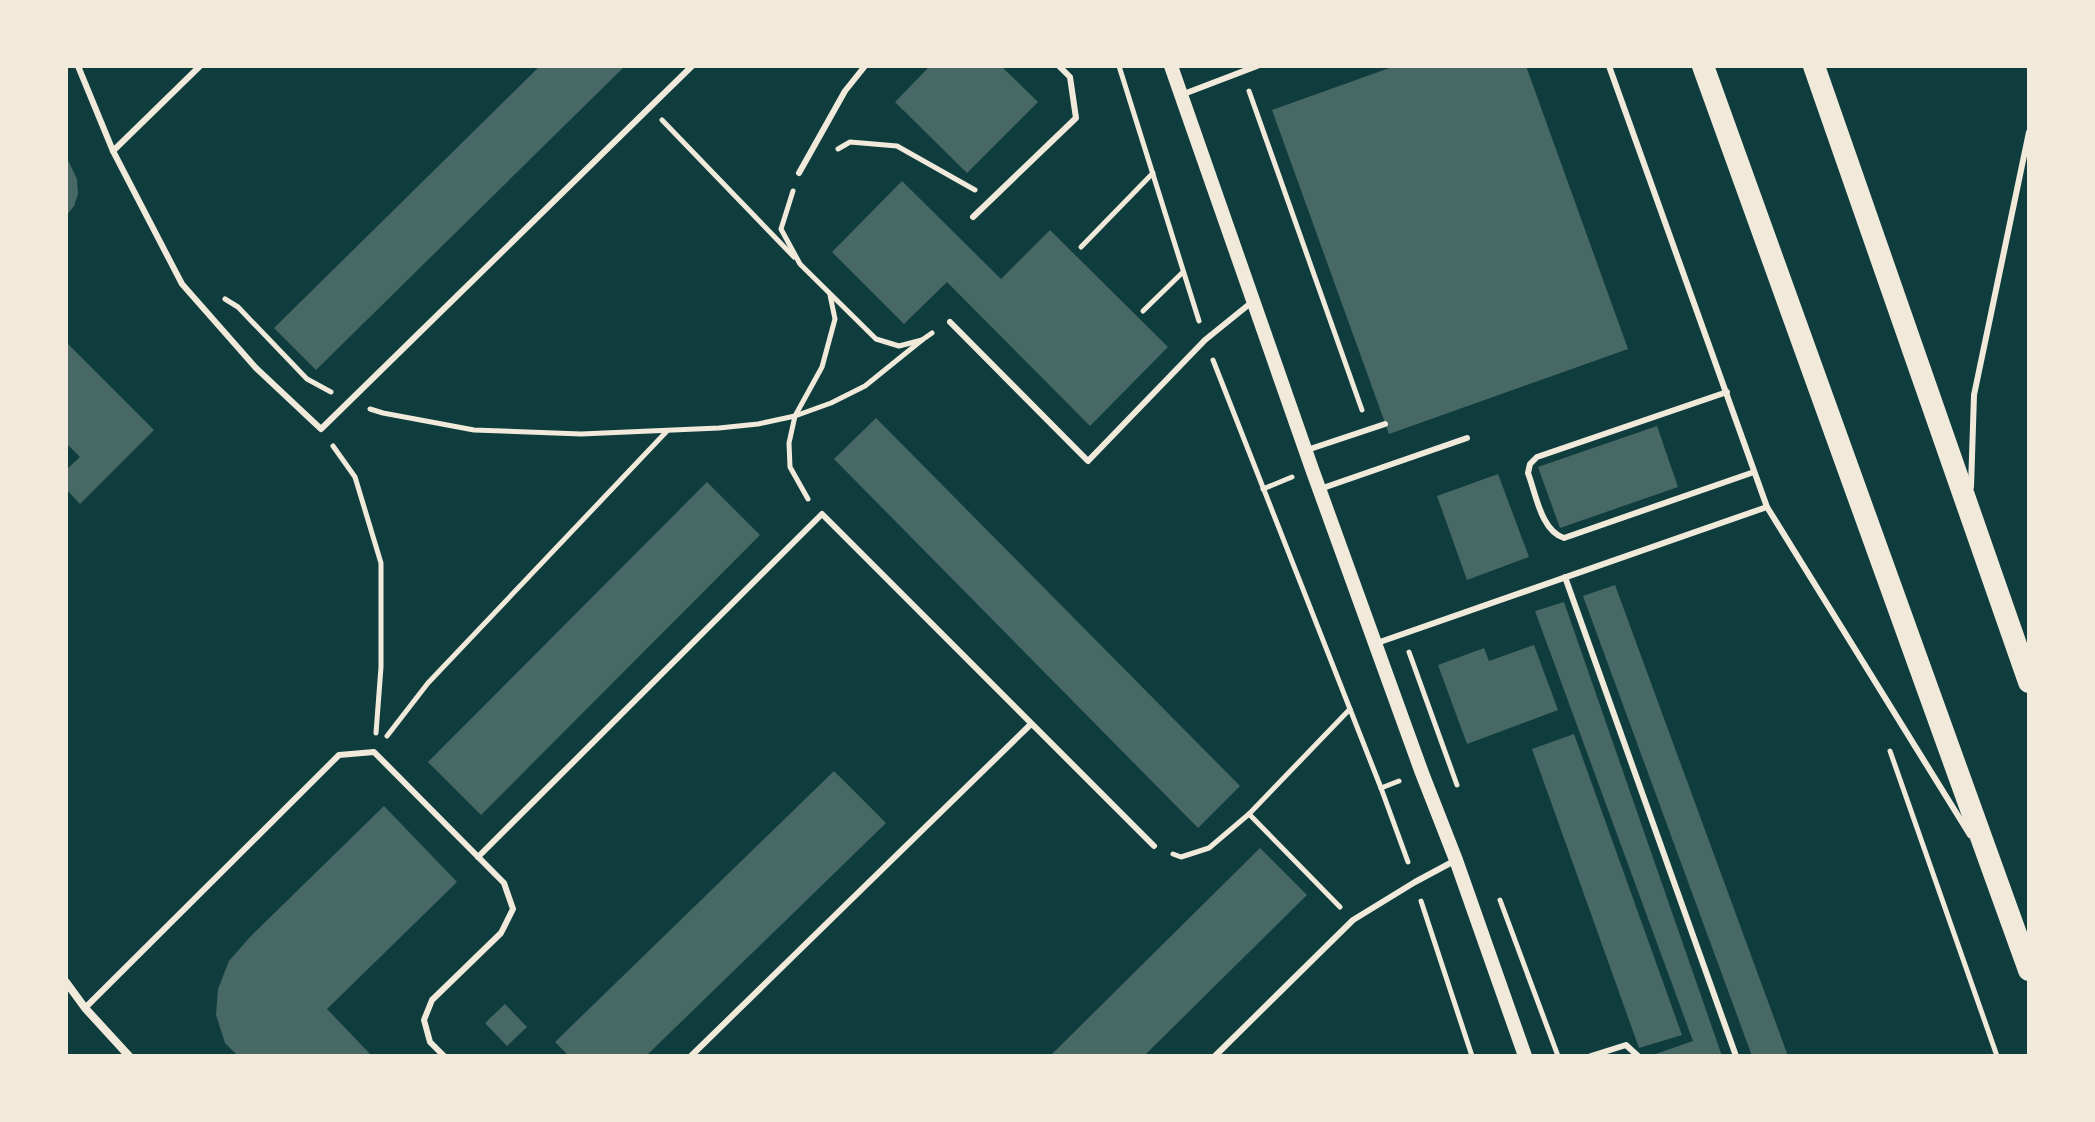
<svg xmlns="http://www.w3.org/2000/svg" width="2095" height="1122" font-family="'Roboto Condensed',sans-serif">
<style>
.building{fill:#486865}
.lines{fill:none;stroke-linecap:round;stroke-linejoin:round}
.path{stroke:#f1e9da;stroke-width:5}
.service{stroke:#f1e9da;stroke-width:6}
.minor{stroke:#f1e9da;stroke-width:8}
.tertiary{stroke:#f1e9da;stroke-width:14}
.trunk{stroke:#f1e9da;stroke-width:22}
</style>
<rect width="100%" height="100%" fill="#0f3d3e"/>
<g class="building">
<polygon points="540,66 625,66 316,370 274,328"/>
<polygon points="930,66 1001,66 1038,102 967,173 895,102"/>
<polygon points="1395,66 1526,66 1628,349 1389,434 1272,110"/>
<polygon points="66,156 77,179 78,194 74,206 66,216"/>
<polygon points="902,181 1001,279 1050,230 1168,347 1090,426 947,282 904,324 832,252"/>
<polygon points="66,342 154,430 80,504 66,489 66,470 80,457 66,443"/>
<polygon points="876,418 1240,786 1198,828 834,459"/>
<polygon points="1657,426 1678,487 1560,528 1538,467"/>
<polygon points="1498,474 1529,557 1467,580 1437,496"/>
<polygon points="707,482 760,535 481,815 428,762"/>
<polygon points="1615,585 1788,1056 1752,1056 1583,596"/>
<polygon points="1564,602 1722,1056 1650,1056 1693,1041 1535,611"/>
<polygon points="1534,645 1558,710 1467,744 1438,665 1484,648 1489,661"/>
<polygon points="1574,734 1682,1035 1639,1048 1532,749"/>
<polygon points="834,771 886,823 646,1056 569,1056 555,1042"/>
<polygon points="384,806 457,882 327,1009 372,1056 238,1056 225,1043 216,1015 218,989 229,961 250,937"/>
<polygon points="1260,848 1307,895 1152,1048 1144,1056 1050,1056"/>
<polygon points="505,1004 527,1027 507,1046 485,1023"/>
</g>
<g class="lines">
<g class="path">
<polyline points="1119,66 1199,321"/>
<polyline points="1249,91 1362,410"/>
<polyline points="662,120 794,257"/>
<polyline points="838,149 850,142 897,146 975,190"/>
<polyline points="793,191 781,229 800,264 876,339 899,346 922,340 932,333"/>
<polyline points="1081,247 1153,173"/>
<polyline points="225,299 238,307 307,379 331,392"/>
<polyline points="1143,311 1183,272"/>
<polyline points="1213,360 1381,788 1408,862"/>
<polyline points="370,409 383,413 474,430 581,434 719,428 758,424 795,416 831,403 865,386 922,340"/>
<polyline points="333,446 355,477 381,563 381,667 376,733"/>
<polyline points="1263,489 1292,477"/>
<polyline points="808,499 790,467 789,443 795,416 822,367 835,319 830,295"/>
<polyline points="1409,652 1457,785"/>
<polyline points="387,736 428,683 667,431"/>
<polyline points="1890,751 1997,1056"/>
<polyline points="1381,788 1399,781"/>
<polyline points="1249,814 1340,907"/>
<polyline points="1173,854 1181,857 1209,848 1249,814 1350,709"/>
<polyline points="1500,900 1558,1056"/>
<polyline points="1421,901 1472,1056"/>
</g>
<g class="service">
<polyline points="78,66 113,151 182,284 256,368 321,429 692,66"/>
<polyline points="1609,66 1767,507 1970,835"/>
<polyline points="1181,95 1257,66"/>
<polyline points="113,151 200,66"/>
<polyline points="799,173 845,91 865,66"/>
<polyline points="973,217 1076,118 1070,77 1059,66"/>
<polyline points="950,322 1088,461 1205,340 1252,302"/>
<path d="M1727,392L1537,457L1530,464L1528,473C1536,494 1541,531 1564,538L1754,472"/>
<polyline points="1307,450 1385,424"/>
<polyline points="1971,487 1974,395 2029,132"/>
<polyline points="1320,489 1467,438"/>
<polyline points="1565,577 1736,1056"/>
<polyline points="1377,643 1767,507"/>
<polyline points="478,857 822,514 1154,846"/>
<polyline points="85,1008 339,755 374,752 504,883 513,909 501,933 432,1000 424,1020 430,1042 444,1056"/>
<polyline points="691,1056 1031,724"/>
<polyline points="1215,1056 1353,920 1415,882 1456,860"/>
<polyline points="1591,1056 1626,1045 1638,1056"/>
</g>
<polyline class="minor" points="66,982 85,1008 129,1056"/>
<polyline class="tertiary" points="1171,66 1312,469 1422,773 1456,860 1525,1056"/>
<g class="trunk">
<polyline points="1703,66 2029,970"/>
<polyline points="1814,66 2029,682"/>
</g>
</g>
<rect width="2095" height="1122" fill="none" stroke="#f1e9da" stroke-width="136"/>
</svg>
